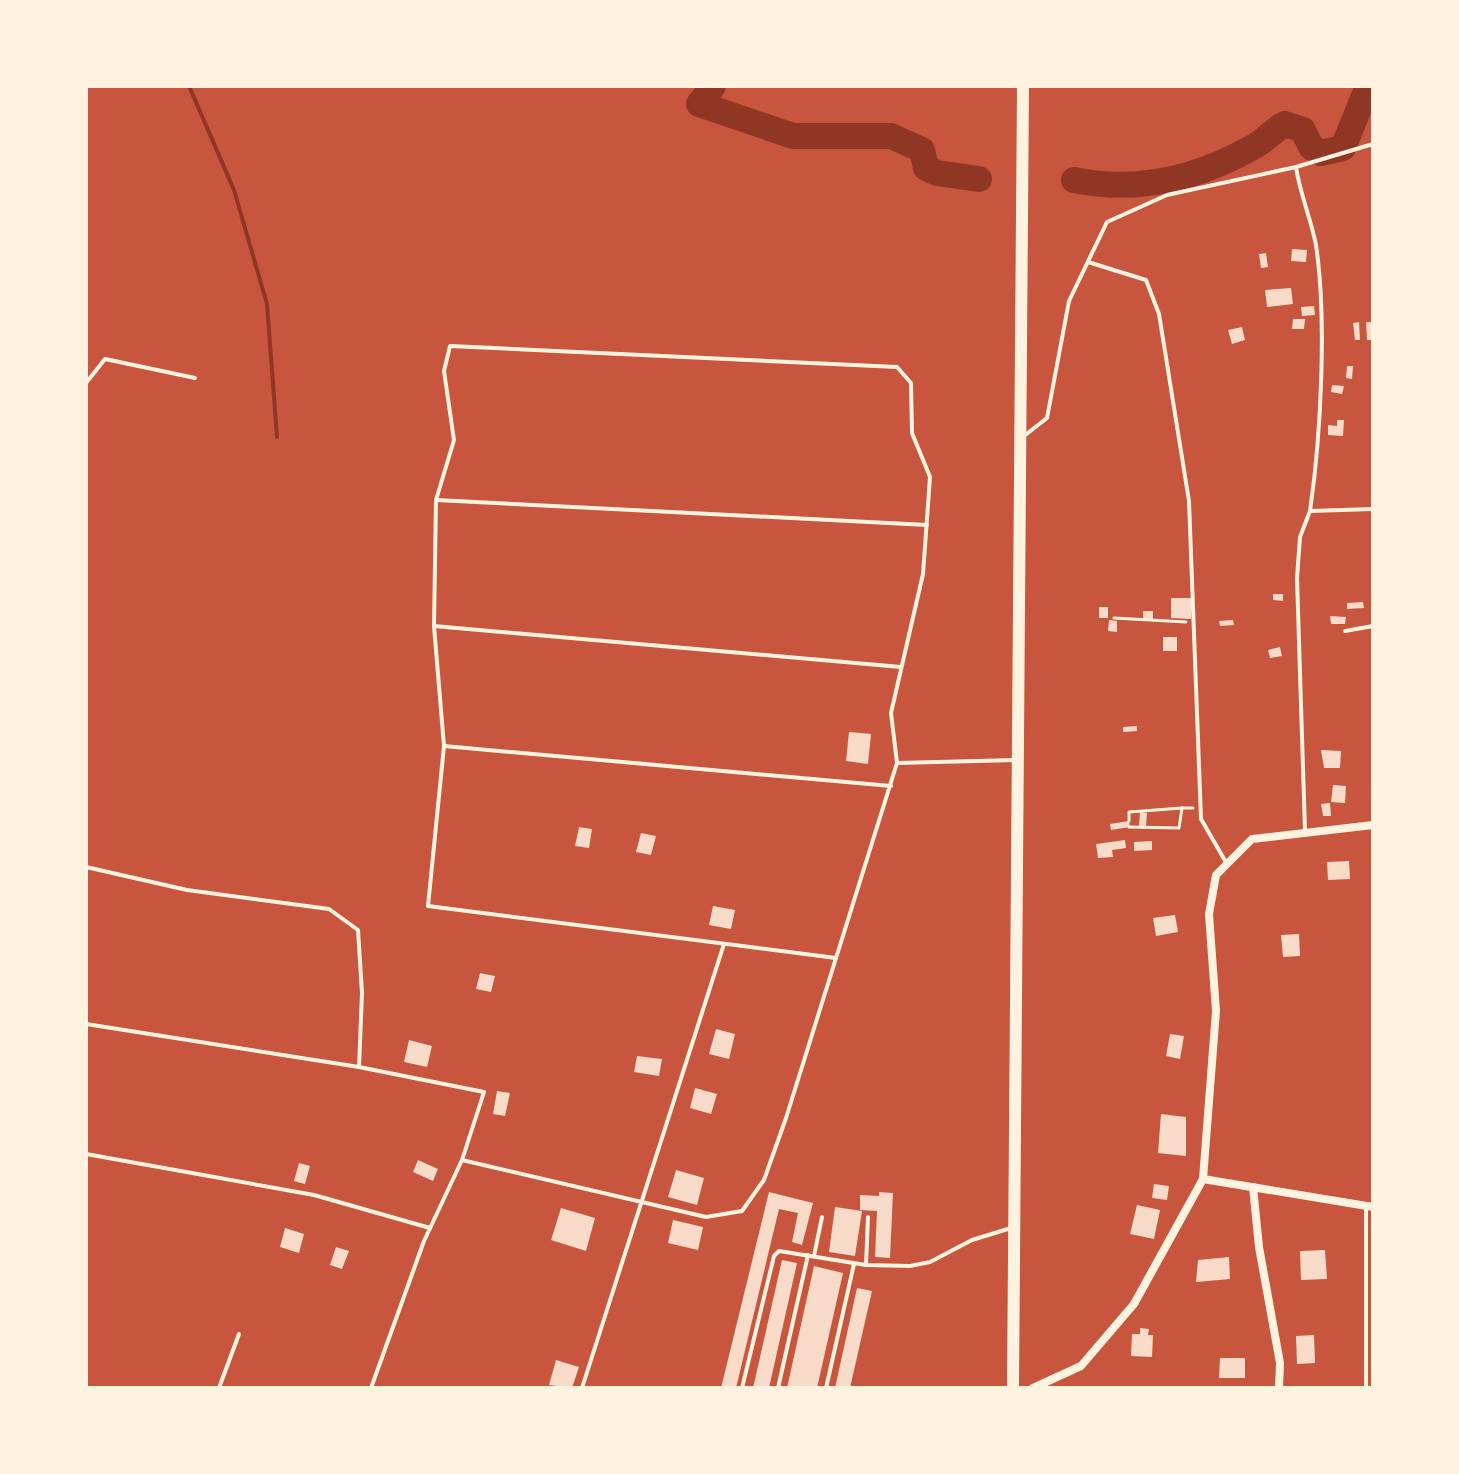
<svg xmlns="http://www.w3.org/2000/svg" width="1459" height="1474" font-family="'Sofia Sans Condensed',sans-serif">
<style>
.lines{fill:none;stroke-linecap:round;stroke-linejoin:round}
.stream{stroke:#8f3625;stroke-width:4}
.river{stroke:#8f3625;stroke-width:26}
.building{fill:#f7dbc8}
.path{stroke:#fff3e0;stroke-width:3}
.service{stroke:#fff3e0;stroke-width:4}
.minor{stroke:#fff3e0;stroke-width:8}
.primary{stroke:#fff3e0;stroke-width:12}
</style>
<rect width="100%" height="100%" fill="#c8553d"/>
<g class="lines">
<polyline class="stream" points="189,86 234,190 267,304 277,437"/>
<g class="river">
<polyline points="713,86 699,104 793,136 891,136 922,150 926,168 937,173 979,179"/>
<path d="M1074,180C1137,193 1199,178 1255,146C1266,140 1273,130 1285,124L1303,130L1311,147L1321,153L1343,148L1368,86"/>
</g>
</g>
<g class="building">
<polygon points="1292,249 1307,250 1306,262 1291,261"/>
<polygon points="1266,253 1268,267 1261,268 1259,254"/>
<polygon points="1291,288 1293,304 1267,307 1265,290"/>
<polygon points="1314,306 1315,315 1302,316 1301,307"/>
<polygon points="1293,319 1305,319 1304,329 1292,329"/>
<polygon points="1359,322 1360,340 1355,340 1353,323"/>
<polygon points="1366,322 1371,322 1372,340 1367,340"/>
<polygon points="1242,327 1245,340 1232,344 1228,330"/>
<polygon points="1347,366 1353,366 1352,379 1346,378"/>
<polygon points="1332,385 1344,386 1342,394 1331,392"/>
<polygon points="1337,420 1344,420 1343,436 1328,435 1328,425 1337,426"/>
<polygon points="1273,594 1283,594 1283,601 1273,600"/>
<polygon points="1171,598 1191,598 1191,619 1171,618"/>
<polygon points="1363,602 1364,608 1347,609 1347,603"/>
<rect x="1099" y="607" width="9" height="11"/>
<rect x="1143" y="611" width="10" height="8"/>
<polygon points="1330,616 1346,617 1345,624 1331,624"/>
<polygon points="1109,620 1117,621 1117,632 1108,631"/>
<polygon points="1233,620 1234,625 1220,626 1219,621"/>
<rect x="1163" y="637" width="14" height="14"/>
<polygon points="1280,647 1282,656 1270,658 1268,650"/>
<polygon points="1137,726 1137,731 1123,732 1123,727"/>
<polygon points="849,732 871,734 868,764 846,761"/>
<polygon points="1321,750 1341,751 1340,768 1324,768"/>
<polygon points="1333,785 1346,786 1345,803 1331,802"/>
<polygon points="1330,803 1331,816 1323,816 1321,804"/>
<polygon points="1140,812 1147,813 1146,826 1139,826"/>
<polygon points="1129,821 1130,827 1111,830 1110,824"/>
<polygon points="579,827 592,829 589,848 575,846"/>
<polygon points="641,833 656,836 651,855 636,852"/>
<polygon points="1125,840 1126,848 1112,850 1113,857 1098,858 1096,844"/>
<polygon points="1152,841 1152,850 1134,851 1134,842"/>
<polygon points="1349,861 1350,879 1328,880 1327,862"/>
<polygon points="713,906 735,910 731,929 709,925"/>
<polygon points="1175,915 1178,932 1156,936 1153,918"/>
<polygon points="1299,934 1300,956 1283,957 1281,935"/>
<polygon points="480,973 495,976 491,992 476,989"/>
<polygon points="716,1029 735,1034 729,1059 709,1054"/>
<polygon points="1170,1034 1184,1036 1180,1059 1166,1056"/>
<polygon points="409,1040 432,1046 427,1067 404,1062"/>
<polygon points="637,1056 662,1059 659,1076 634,1072"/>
<polygon points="695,1088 717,1094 711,1114 690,1108"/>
<polygon points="497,1091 510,1093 505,1116 493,1114"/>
<polygon points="1161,1114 1186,1117 1186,1156 1158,1153"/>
<polygon points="418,1160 438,1169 433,1181 413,1172"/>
<polygon points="299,1163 310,1166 305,1184 294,1181"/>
<polygon points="676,1170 704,1178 697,1205 668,1197"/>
<polygon points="1154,1184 1169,1186 1167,1200 1152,1198"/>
<polygon points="769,1192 813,1203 802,1245 792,1242 798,1213 779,1209 736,1388 721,1388"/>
<polygon points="879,1192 893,1193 890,1258 875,1257 877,1211 860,1210 860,1195 879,1196"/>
<polygon points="1137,1205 1160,1210 1154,1239 1130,1234"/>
<polygon points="835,1207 862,1211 855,1256 829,1252"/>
<polygon points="561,1208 595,1218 586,1251 551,1240"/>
<polygon points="673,1220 703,1227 698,1250 668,1243"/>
<polygon points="285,1228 304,1234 299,1253 280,1247"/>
<polygon points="336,1247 349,1251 342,1269 330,1265"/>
<polygon points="1325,1250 1327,1279 1301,1280 1300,1251"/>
<polygon points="1229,1257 1230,1279 1196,1282 1198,1260"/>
<polygon points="782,1260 797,1263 769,1388 753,1388"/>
<polygon points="814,1266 843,1273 817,1388 787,1388"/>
<polygon points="857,1288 872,1291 850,1388 835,1388"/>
<polygon points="1140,1328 1149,1329 1148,1335 1153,1335 1152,1357 1131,1356 1132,1334 1140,1334"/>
<polygon points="1314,1335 1315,1363 1297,1364 1296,1336"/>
<polygon points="1220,1358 1245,1358 1245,1378 1219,1378"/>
<polygon points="556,1360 579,1367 572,1388 549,1385"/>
</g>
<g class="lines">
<g class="path">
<polyline points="1114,618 1186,622"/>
<polyline points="1129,821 1129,812 1182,808"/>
<polyline points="1129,827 1179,828 1182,808 1193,808"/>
</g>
<g class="service">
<polyline points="1296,167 1373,144"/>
<polyline points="1088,262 1146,280 1159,314 1189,501 1201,819 1227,864"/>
<polyline points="86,383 105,359 195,378"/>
<path d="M1024,436L1047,418L1069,301L1107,222L1167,195L1296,167C1300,194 1311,219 1316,245C1327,318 1321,436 1310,511"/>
<polyline points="436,500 927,525"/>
<polyline points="434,626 901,667"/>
<polyline points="1345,631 1373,626"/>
<polyline points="444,746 891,786"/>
<polyline points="1305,831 1297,578 1300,537 1310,511 1373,509"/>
<polyline points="86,867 187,890 329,909 358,930 362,993 359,1067"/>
<polyline points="836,958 428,906 444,746 434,626 436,500 454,440 444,371 450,346 897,367 911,383 912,433 930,477 923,574 891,713 897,763"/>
<polyline points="86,1024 359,1067 484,1092 462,1160 424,1241 371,1388"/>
<polyline points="86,1154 314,1195 430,1228"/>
<polyline points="462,1160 706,1217 742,1211 764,1180 786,1118 897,763 1016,760"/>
<polyline points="1366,1207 1366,1388"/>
<polyline points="814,1256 822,1217"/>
<polyline points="866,1265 868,1217"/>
<polyline points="219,1388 239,1334"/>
<polyline points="582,1388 724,944"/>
<polyline points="742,1388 774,1256 779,1251 866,1265 910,1266 930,1262 972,1240 1011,1228"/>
<polyline points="778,1388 808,1255"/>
<polyline points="826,1388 854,1264"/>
</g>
<g class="minor">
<polyline points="1203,1179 1373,1207"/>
<polyline points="1253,1187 1259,1247 1280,1363 1279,1388"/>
<polyline points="1033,1388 1081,1366 1134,1304 1203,1179 1216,1011 1209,914 1216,875 1252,839 1373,825"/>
</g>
<polyline class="primary" points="1013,1388 1023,86"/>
</g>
<rect width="1459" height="1474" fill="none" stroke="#fff3e0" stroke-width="176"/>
</svg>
